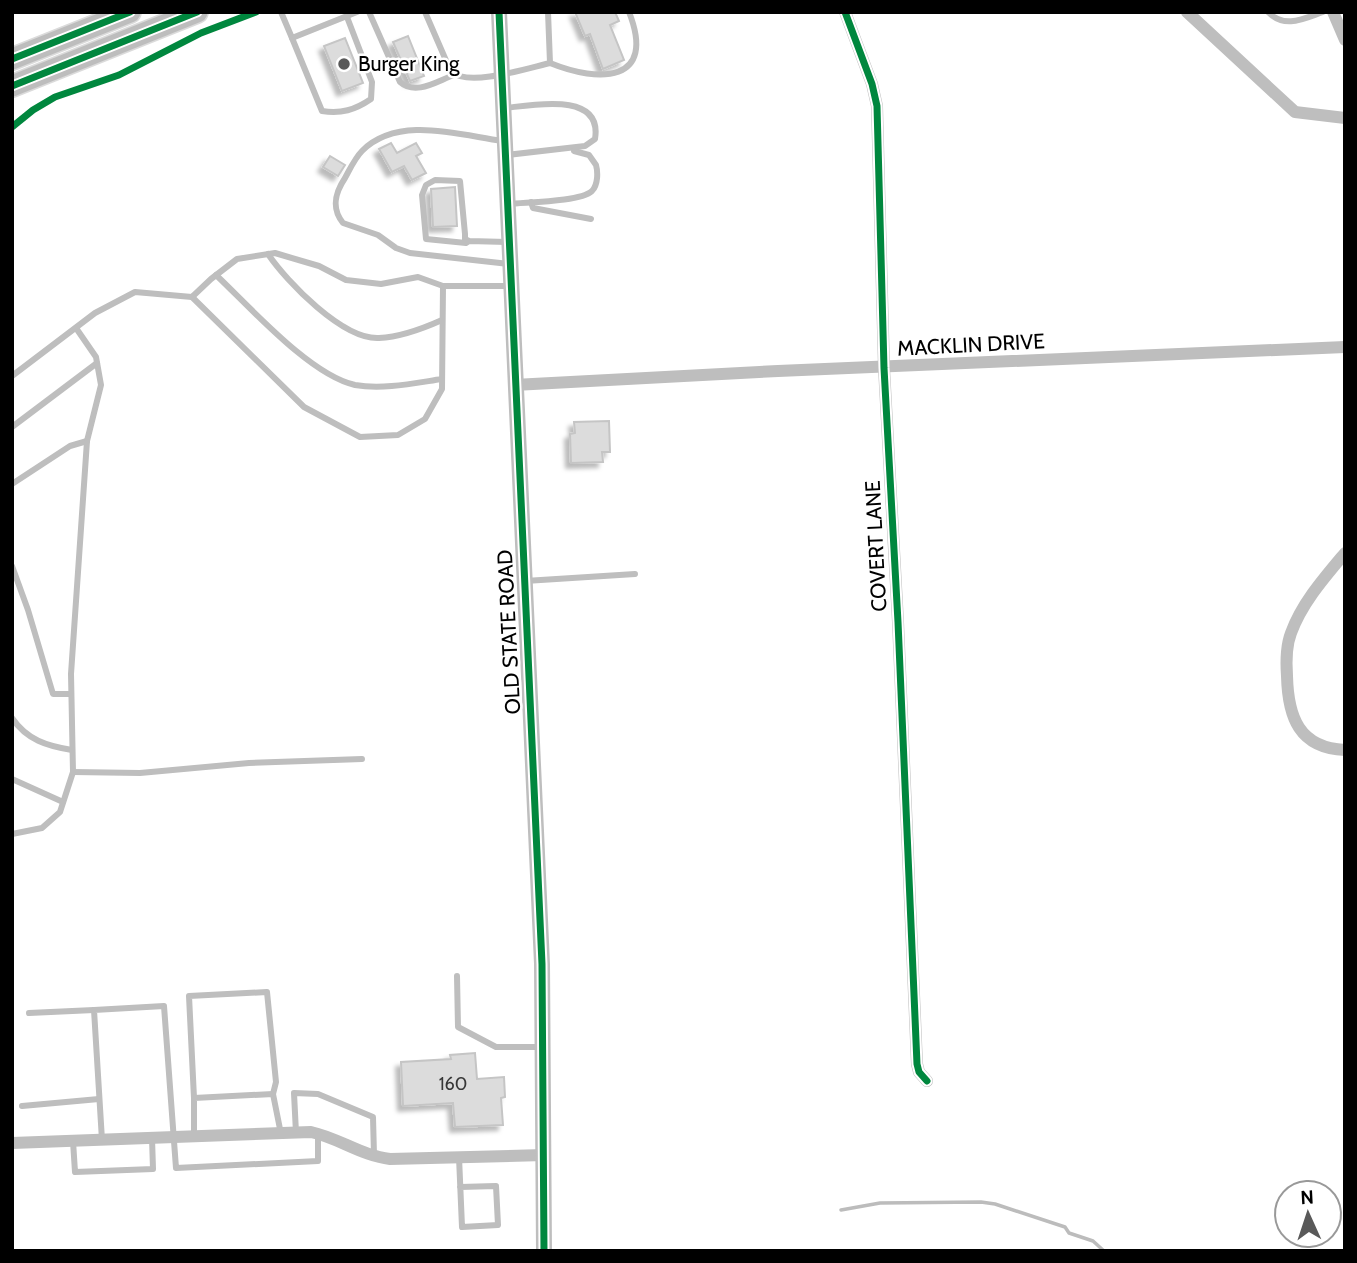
<svg xmlns="http://www.w3.org/2000/svg" width="1357" height="1263" font-family="Cabin,sans-serif">
<style>
.lines{fill:none;stroke-linecap:round;stroke-linejoin:round}
.stream{stroke:#bcbcbc;stroke-width:3.5}
.building{fill:#dcdcdc;stroke:#c5c5c5;stroke-width:2;filter:url(#shadow)}
.trunk-casing{stroke:#dbdbdb;stroke-width:24}
.service{stroke:#bebebe;stroke-width:6}
.minor{stroke:#bebebe;stroke-width:12}
.tertiary{stroke:#bebebe;stroke-width:16}
.trunk{stroke:#bdbdbd;stroke-width:21}
.cycleway-casing{stroke:#fff;stroke-width:11}
.cycleway{stroke:#00873e;stroke-width:7}
.poi-dot{fill:#595959;stroke:#fff;stroke-width:2.5}
.labels{text-anchor:middle;stroke-width:5;stroke-linejoin:round;paint-order:stroke}
.number-label{font-size:18px;fill:#373737}
.poi-label{font-size:21px;fill:#000;stroke:#fff;text-anchor:start}
.street-label{font-size:21px;fill:#000;stroke:#fff}
</style>
<defs>
<filter id="shadow"><feDropShadow dx="-5" dy="5" stdDeviation="2" flood-color="#0004"/></filter>
</defs>
<rect width="100%" height="100%" fill="#fff"/>
<g class="lines">
<polyline class="stream" points="841,1210 880,1203 981,1202 995,1204 1065,1227 1069,1233 1093,1241 1104,1251"/>
</g>
<g class="building">
<polygon points="575,12 615,12 619,21 610,25 624,60 603,69 590,34 585,36"/>
<polygon points="408,36 424,76 410,81 393,42"/>
<polygon points="345,38 363,83 342,91 324,46"/>
<polygon points="391,143 397,153 416,143 422,153 416,156 426,173 412,180 404,166 392,172 379,149"/>
<polygon points="330,156 345,165 338,176 323,167"/>
<polygon points="455,187 457,226 433,227 431,189"/>
<polygon points="609,421 610,452 602,452 603,462 571,463 570,434 575,433 574,422"/>
<polygon points="475,1053 477,1079 504,1077 505,1097 501,1098 503,1125 455,1127 453,1103 403,1106 401,1062 451,1059 450,1055"/>
</g>
<g class="lines">
<g class="trunk-casing">
<g id="trunk">
<polyline points="12,59 130,12"/>
<polyline points="12,86 197,12"/>
</g>
</g>
<g class="service">
<polyline points="281,12 292,38 357,12"/>
<path d="M369,12L400,82C416,96 437,81 454,75"/>
<path d="M425,12L451,72C470,87 528,68 550,63L548,12"/>
<path d="M1268,12C1285,29 1303,19 1323,12"/>
<path d="M292,38L322,111C341,114 355,110 371,99L372,82L347,17"/>
<path d="M550,63C599,83 657,83 629,12"/>
<path d="M505,108C533,105 603,91 595,139L585,146L507,155"/>
<path d="M502,141C459,135 398,115 362,151C355,158 350,169 345,178C335,193 331,208 343,223L378,235L396,248L410,253L509,264"/>
<polyline points="531,202 533,208 591,219"/>
<path d="M509,204C526,202 580,202 592,191C598,185 598,172 596,165L589,155L574,151"/>
<polyline points="469,241 465,239 465,234 460,181 435,180 426,185 422,195 426,239 466,243 469,241 507,242"/>
<path d="M268,254C287,282 343,340 379,338C401,337 422,329 442,320"/>
<path d="M216,275C250,307 310,375 355,385C383,390 415,383 442,379"/>
<polyline points="192,297 304,407 360,437 398,435 425,419 442,389 443,286"/>
<polyline points="12,376 95,313 135,292 192,297 211,279 237,259 275,253 319,266 346,280 381,284 418,277 443,286 510,286"/>
<polyline points="12,427 97,363"/>
<polyline points="12,484 70,446 87,441"/>
<polyline points="12,566 28,610 53,694 71,694"/>
<polyline points="525,581 635,574"/>
<path d="M12,718C27,740 47,746 72,750"/>
<polyline points="73,772 140,773 249,763 362,759"/>
<polyline points="12,779 63,802"/>
<polyline points="12,834 42,828 60,812 73,772 71,674 87,441 101,385 96,357 76,328"/>
<polyline points="457,976 458,1027 496,1047 541,1047"/>
<polyline points="29,1013 94,1010"/>
<polyline points="194,1098 189,996 267,992 276,1082 273,1094"/>
<polyline points="22,1106 99,1099"/>
<polyline points="296,1133 294,1093 318,1094 373,1117 374,1155"/>
<polyline points="194,1136 194,1098 273,1094 281,1134"/>
<polyline points="102,1140 94,1010 164,1006 176,1168 318,1161 318,1134"/>
<polyline points="73,1141 75,1172 153,1169 152,1138"/>
<polyline points="459,1157 462,1227 498,1225 496,1186 460,1187"/>
</g>
<g class="minor">
<polyline points="845,12 872,84 877,106 884,368 898,622 917,1064 919,1072 927,1081"/>
<polyline points="1187,12 1295,112 1345,118"/>
<polyline points="1333,12 1345,40"/>
<polyline points="514,385 778,371 1345,347"/>
<path d="M1345,553C1324,578 1302,603 1291,633C1286,646 1286,662 1287,676C1288,717 1299,748 1345,750"/>
<path d="M12,1143L311,1132C339,1138 362,1156 390,1159L544,1155"/>
</g>
<polyline class="tertiary" points="499,12 542,964 544,1251"/>
<use href="#trunk" class="trunk"/>
<g class="cycleway-casing">
<g id="cycleway">
<polyline points="499,12 542,964 544,1251"/>
<polyline points="845,12 872,84 877,106 884,368 898,622 917,1064 919,1072 927,1081"/>
<polyline points="12,59 130,12"/>
<polyline points="12,86 197,12"/>
<polyline points="12,127 33,110 55,97 119,75 201,33 256,12"/>
</g>
</g>
<use href="#cycleway" class="cycleway"/>
</g>
<circle class="poi-dot" cx="344" cy="64" r="7"/>
<g class="labels">
<g class="number-label">
<text x="453" y="1090">160</text>
</g>
<g class="poi-label">
<text x="358" y="71">Burger King</text>
</g>
<g class="street-label">
<text transform="translate(971 345) rotate(-3)" y="7">MACKLIN DRIVE</text>
<text transform="translate(876 546) rotate(-93)" y="7">COVERT LANE</text>
<text transform="translate(509 632) rotate(-93)" y="7">OLD STATE ROAD</text>
</g>
</g>
<rect width="1357" height="1263" fill="none" stroke="#000000" stroke-width="28"/>
<g transform="translate(1308 1214) rotate(357)"><circle r="33" fill="#ffffff" stroke="#999999" stroke-width="2"/>
<path d="M0-5L12 26L0 18L-12 26Z" fill="#595959"/>
<text y="-10" font-size="19" font-weight="bold" text-anchor="middle" fill="#000000">N</text>
</g>
</svg>
